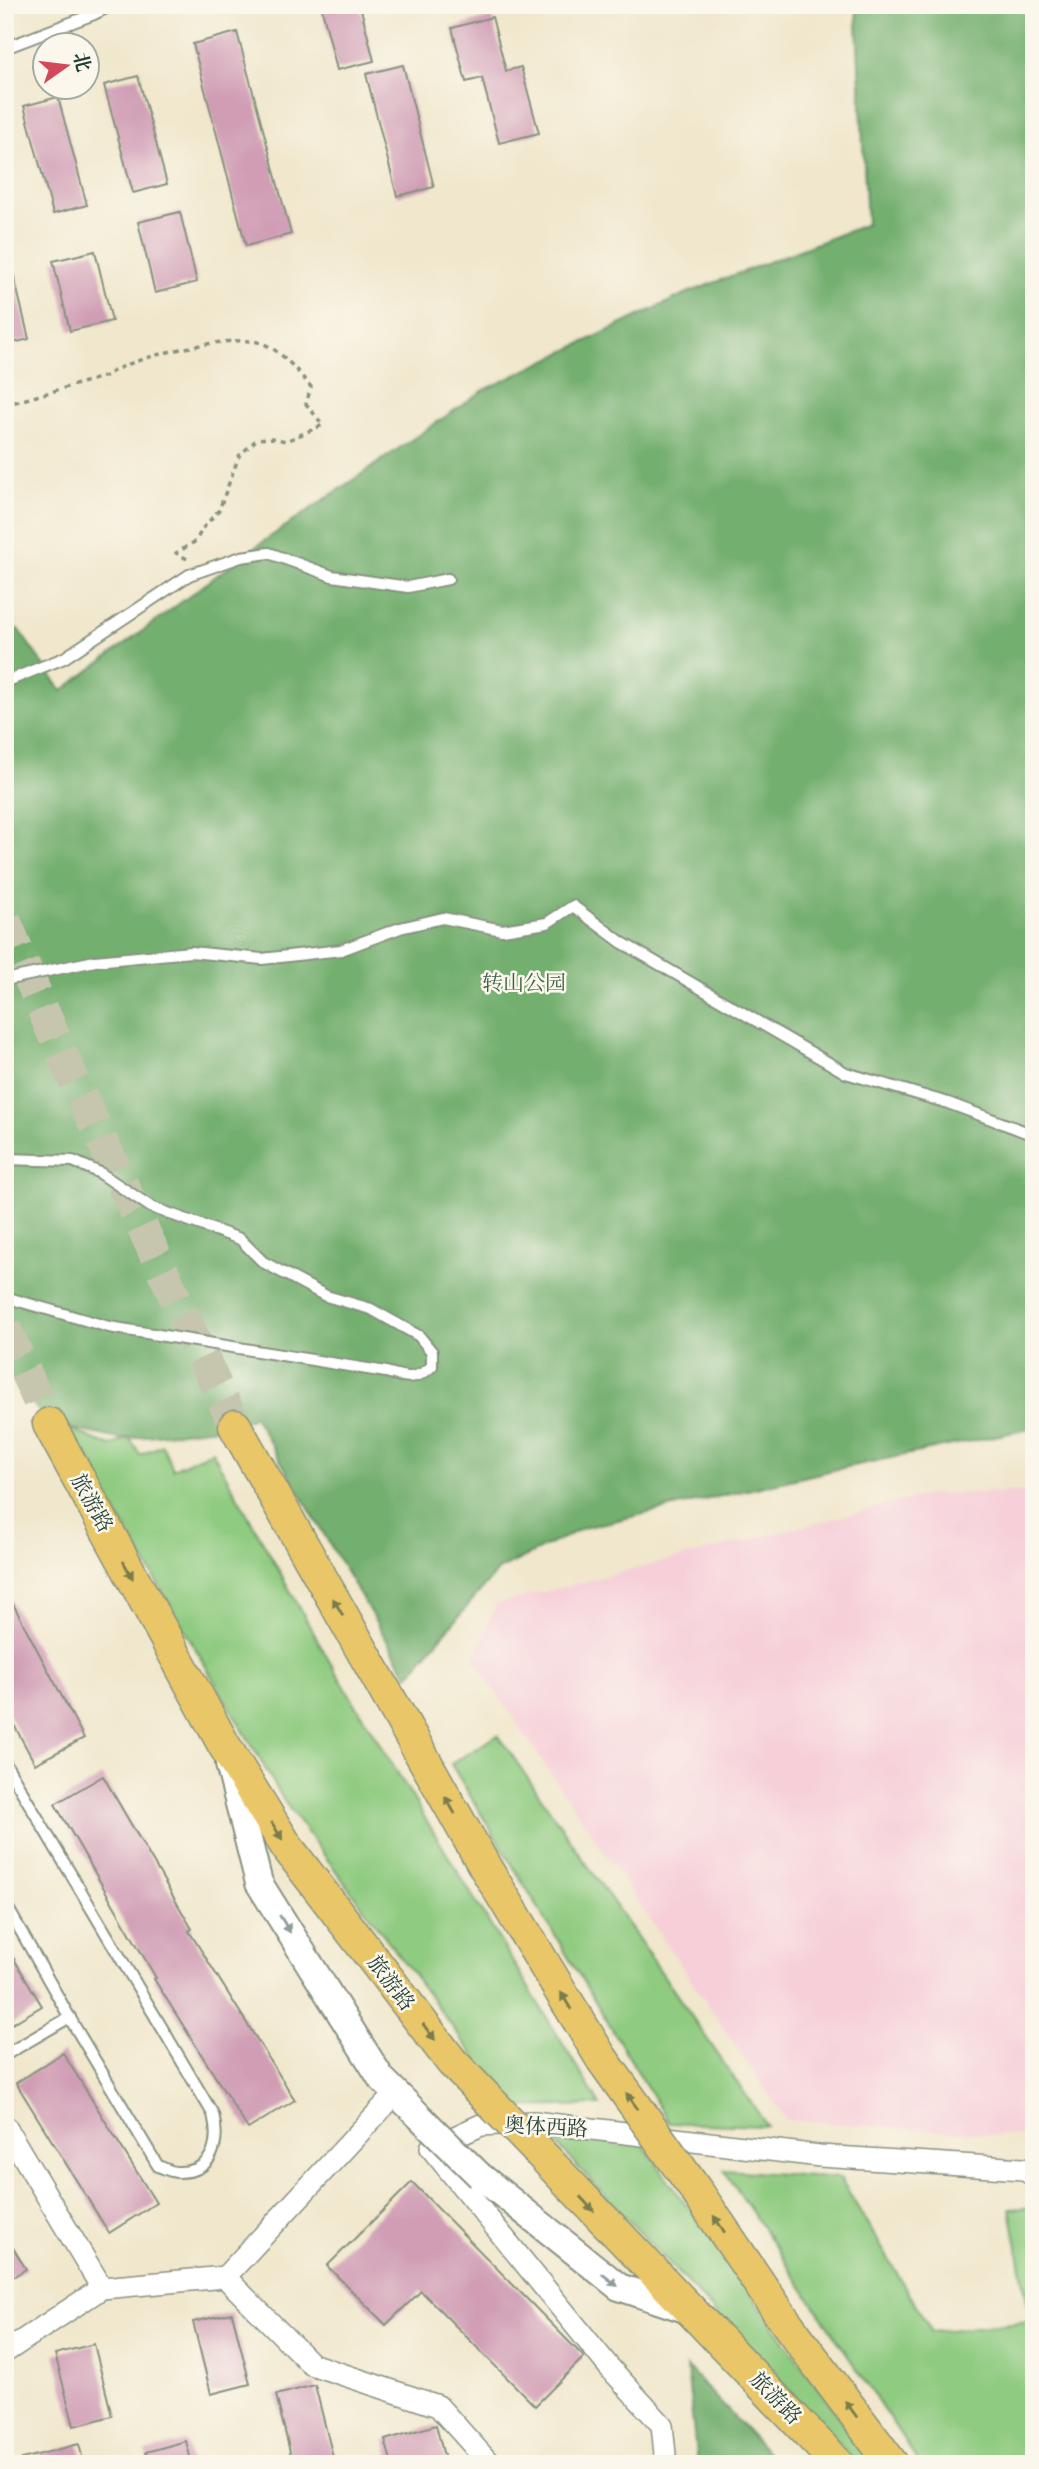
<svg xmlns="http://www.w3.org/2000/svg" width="1039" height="2469" font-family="Cardo,'Noto Serif SC',serif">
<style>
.built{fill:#f6cfd9}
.green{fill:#8fcb80;stroke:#57845a;stroke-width:2}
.forest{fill:#73af6e;stroke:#497651;stroke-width:2}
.building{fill:#d09db5}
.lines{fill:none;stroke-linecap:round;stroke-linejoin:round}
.primary-tunnel{stroke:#c6c5ae;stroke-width:32;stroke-dasharray:32 16;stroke-linecap:butt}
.service-casing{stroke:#889280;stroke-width:14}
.minor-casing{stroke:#889280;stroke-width:24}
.tertiary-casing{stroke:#889280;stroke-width:30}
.primary-casing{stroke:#889280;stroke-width:35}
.path{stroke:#889280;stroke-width:3.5;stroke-dasharray:5 5;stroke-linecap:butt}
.service{stroke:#fff;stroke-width:10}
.minor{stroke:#fff;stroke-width:21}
.tertiary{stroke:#fff;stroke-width:26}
.primary{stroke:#e9c769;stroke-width:32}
.tertiary-bridge-casing{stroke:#889280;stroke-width:30;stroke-linecap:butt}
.primary-bridge-casing{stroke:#889280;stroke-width:35;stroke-linecap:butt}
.tertiary-bridge{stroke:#fff;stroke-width:26}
.primary-bridge{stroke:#e9c769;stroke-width:32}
.oneway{fill:#7a7b4c}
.oneway2{fill:#8f9e9a}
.labels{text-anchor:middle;stroke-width:5;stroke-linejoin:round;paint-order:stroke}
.park-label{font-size:21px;fill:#3b6047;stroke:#fbf7ec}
.street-label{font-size:21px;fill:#1f3d34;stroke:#fbf7ec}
</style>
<rect width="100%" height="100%" fill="#fbf7ec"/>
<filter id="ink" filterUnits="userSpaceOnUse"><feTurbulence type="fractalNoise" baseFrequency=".0143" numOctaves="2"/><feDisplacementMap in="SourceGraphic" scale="14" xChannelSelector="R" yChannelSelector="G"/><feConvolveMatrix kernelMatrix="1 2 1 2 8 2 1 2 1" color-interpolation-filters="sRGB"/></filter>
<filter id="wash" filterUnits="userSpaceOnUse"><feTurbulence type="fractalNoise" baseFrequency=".00686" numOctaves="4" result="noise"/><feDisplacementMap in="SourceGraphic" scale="28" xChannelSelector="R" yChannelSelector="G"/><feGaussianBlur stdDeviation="1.57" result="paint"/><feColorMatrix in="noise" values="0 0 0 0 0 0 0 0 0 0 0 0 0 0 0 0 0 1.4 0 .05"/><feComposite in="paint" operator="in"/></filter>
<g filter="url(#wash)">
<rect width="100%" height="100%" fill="#f0e7cc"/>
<polygon class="built" points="1034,1491 1034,2137 786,2120 474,1660 496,1604 931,1494"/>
<g class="green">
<polygon points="67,1428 110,1446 130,1438 140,1455 162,1445 173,1469 212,1451 331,1664 600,2105 514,2107 466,2045 286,1804"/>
<polygon points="498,1735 767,2126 669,2123 451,1764"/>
<polygon points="546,2133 641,2142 873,2464 858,2464"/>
<polygon points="724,2170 840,2178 932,2332 1031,2321 1010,2209 1034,2207 1034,2464 920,2464"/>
</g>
<g class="forest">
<polygon points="856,5 1034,5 1034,1428 833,1470 583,1528 498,1570 408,1676 254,1416 235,1426 120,1439 49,1424 5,1369 5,628 18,629 62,691 251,550 484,390 685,294 867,224"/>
<polygon points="687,2367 778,2464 697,2464"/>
</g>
<g id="blocks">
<g class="building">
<polygon points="321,5 360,5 374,61 337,70"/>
<polygon points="492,17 506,71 521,67 539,133 499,143 482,78 466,82 452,28"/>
<polygon points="237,32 291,234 246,246 193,44"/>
<polygon points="403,65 434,187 397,196 366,74"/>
<polygon points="138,76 167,184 133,193 104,85"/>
<polygon points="58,97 87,205 53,214 24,106"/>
<polygon points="180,212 197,282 155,293 138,222"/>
<polygon points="95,251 112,321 70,331 53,261"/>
<polygon points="11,264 29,339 5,345 5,265"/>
<polygon points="5,1589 84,1738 35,1764 5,1708"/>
<polygon points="103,1776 192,1929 189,1931 295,2100 248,2129 154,1979 156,1978 55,1804"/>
<polygon points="5,1944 42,2006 5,2028"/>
<polygon points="63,2053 156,2203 109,2233 16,2083"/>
<polygon points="412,2182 584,2357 535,2406 421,2291 386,2325 327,2266"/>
<polygon points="5,2235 26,2269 5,2282"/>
<polygon points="232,2313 250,2384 211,2394 193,2322"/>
<polygon points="94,2344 112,2416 74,2426 55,2354"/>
<polygon points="315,2385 333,2457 308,2464 293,2464 276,2395"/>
<polygon points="436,2425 446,2464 392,2464 385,2440"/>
<polygon points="186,2441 192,2464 149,2464 146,2452"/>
<polygon points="79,2444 84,2464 22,2464 22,2459"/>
</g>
</g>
</g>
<g filter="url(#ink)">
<use href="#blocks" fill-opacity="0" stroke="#889280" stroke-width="2"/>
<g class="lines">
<g class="primary-tunnel">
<polyline points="5,920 59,1048 235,1426"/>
<polyline points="5,1327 49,1424"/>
</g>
<g class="service-casing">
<g id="service">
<polyline points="5,48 94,14 112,5"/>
<polyline points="5,682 64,658 189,575 241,557 269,553 332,576 408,587 448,579"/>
<polyline points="5,980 95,961 191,952 262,959 341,950 400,928 443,918 502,930 547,923 573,906 621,942 846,1073 948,1103 1034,1135"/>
<path d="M5,1159L73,1161L100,1173L151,1207L240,1239L263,1262L326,1296L371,1309L419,1336L432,1352V1366C416,1381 406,1378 386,1372L109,1327L5,1297"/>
<path d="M5,1763L213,2114C220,2142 214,2172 179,2172C173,2173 164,2168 158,2166L75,2027L5,1903"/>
<polyline points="5,2055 70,2017"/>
</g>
</g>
<g class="minor-casing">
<g id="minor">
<polyline points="5,2126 102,2288"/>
<polyline points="225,2277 311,2364 438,2406 490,2464"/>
<polyline points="5,2352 102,2288 225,2277 396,2093"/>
<polyline points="666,2464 662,2425 609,2367 431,2148 481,2125 533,2122 820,2156 1023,2169 1034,2176"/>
</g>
</g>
<g class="tertiary-casing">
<g id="tertiary">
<polyline points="229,1764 259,1883 381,2078 420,2117"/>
<polyline points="480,2176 619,2287 694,2312"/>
</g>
</g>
<g class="primary-casing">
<g id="primary">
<polyline points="49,1424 224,1745 287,1847 452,2062"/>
<polyline points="235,1426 485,1867 602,2059"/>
<polyline points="540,2153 838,2464"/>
<polyline points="700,2196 782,2317 892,2464"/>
</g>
</g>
<path class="path" d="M5,405L106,376C129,357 229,335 258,342C280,348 297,371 311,387L306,404L323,425L286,441L272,438L257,439L239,456L219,510L202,529L196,541L176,553L189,560"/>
<use href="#service" class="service"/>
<use href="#minor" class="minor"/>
<use href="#tertiary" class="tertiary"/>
<use href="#primary" class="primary"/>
<g class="tertiary-bridge-casing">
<polyline id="tertiary-bridge" points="420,2117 480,2176"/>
</g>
<g class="primary-bridge-casing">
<g id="primary-bridge">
<polyline points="602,2059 700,2196"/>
<polyline points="452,2062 540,2153"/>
</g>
</g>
<use href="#tertiary-bridge" class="tertiary-bridge"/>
<use href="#primary-bridge" class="primary-bridge"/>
</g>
<defs><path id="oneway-solid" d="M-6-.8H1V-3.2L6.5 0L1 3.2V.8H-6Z" transform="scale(1.75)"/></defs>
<g class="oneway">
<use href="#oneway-solid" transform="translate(128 1570) rotate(61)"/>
<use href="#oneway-solid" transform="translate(338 1607) rotate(-120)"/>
<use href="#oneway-solid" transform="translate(450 1805) rotate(-120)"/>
<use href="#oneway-solid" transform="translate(277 1831) rotate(58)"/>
<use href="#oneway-solid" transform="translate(566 2001) rotate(-121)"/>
<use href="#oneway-solid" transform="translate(429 2032) rotate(53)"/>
<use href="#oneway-solid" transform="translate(632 2101) rotate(-126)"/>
<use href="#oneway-solid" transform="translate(587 2204) rotate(47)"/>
<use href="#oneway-solid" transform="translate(719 2224) rotate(-124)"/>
<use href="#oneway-solid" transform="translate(851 2409) rotate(-126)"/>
</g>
<g class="oneway2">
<use href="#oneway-solid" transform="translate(285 1924) rotate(58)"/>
<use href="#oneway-solid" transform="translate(610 2280) rotate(38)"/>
</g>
</g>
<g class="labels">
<g class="park-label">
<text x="524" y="990">转山公园</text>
</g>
<g class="street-label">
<text transform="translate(92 1503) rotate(61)" y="7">旅游路</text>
<text transform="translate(391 1983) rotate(53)" y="7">旅游路</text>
<text transform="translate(546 2127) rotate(3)" y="7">奥体西路</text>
<text transform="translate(776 2398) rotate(46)" y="7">旅游路</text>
</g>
</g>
<rect width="1039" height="2469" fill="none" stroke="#fbf7ec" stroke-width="28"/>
<g transform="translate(66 66) rotate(76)"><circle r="33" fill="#fbf7ec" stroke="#a3ada2" stroke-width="2"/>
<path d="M0-5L12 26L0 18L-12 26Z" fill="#d1495b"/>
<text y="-10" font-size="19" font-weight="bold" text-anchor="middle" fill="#1f3d34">北</text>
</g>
</svg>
